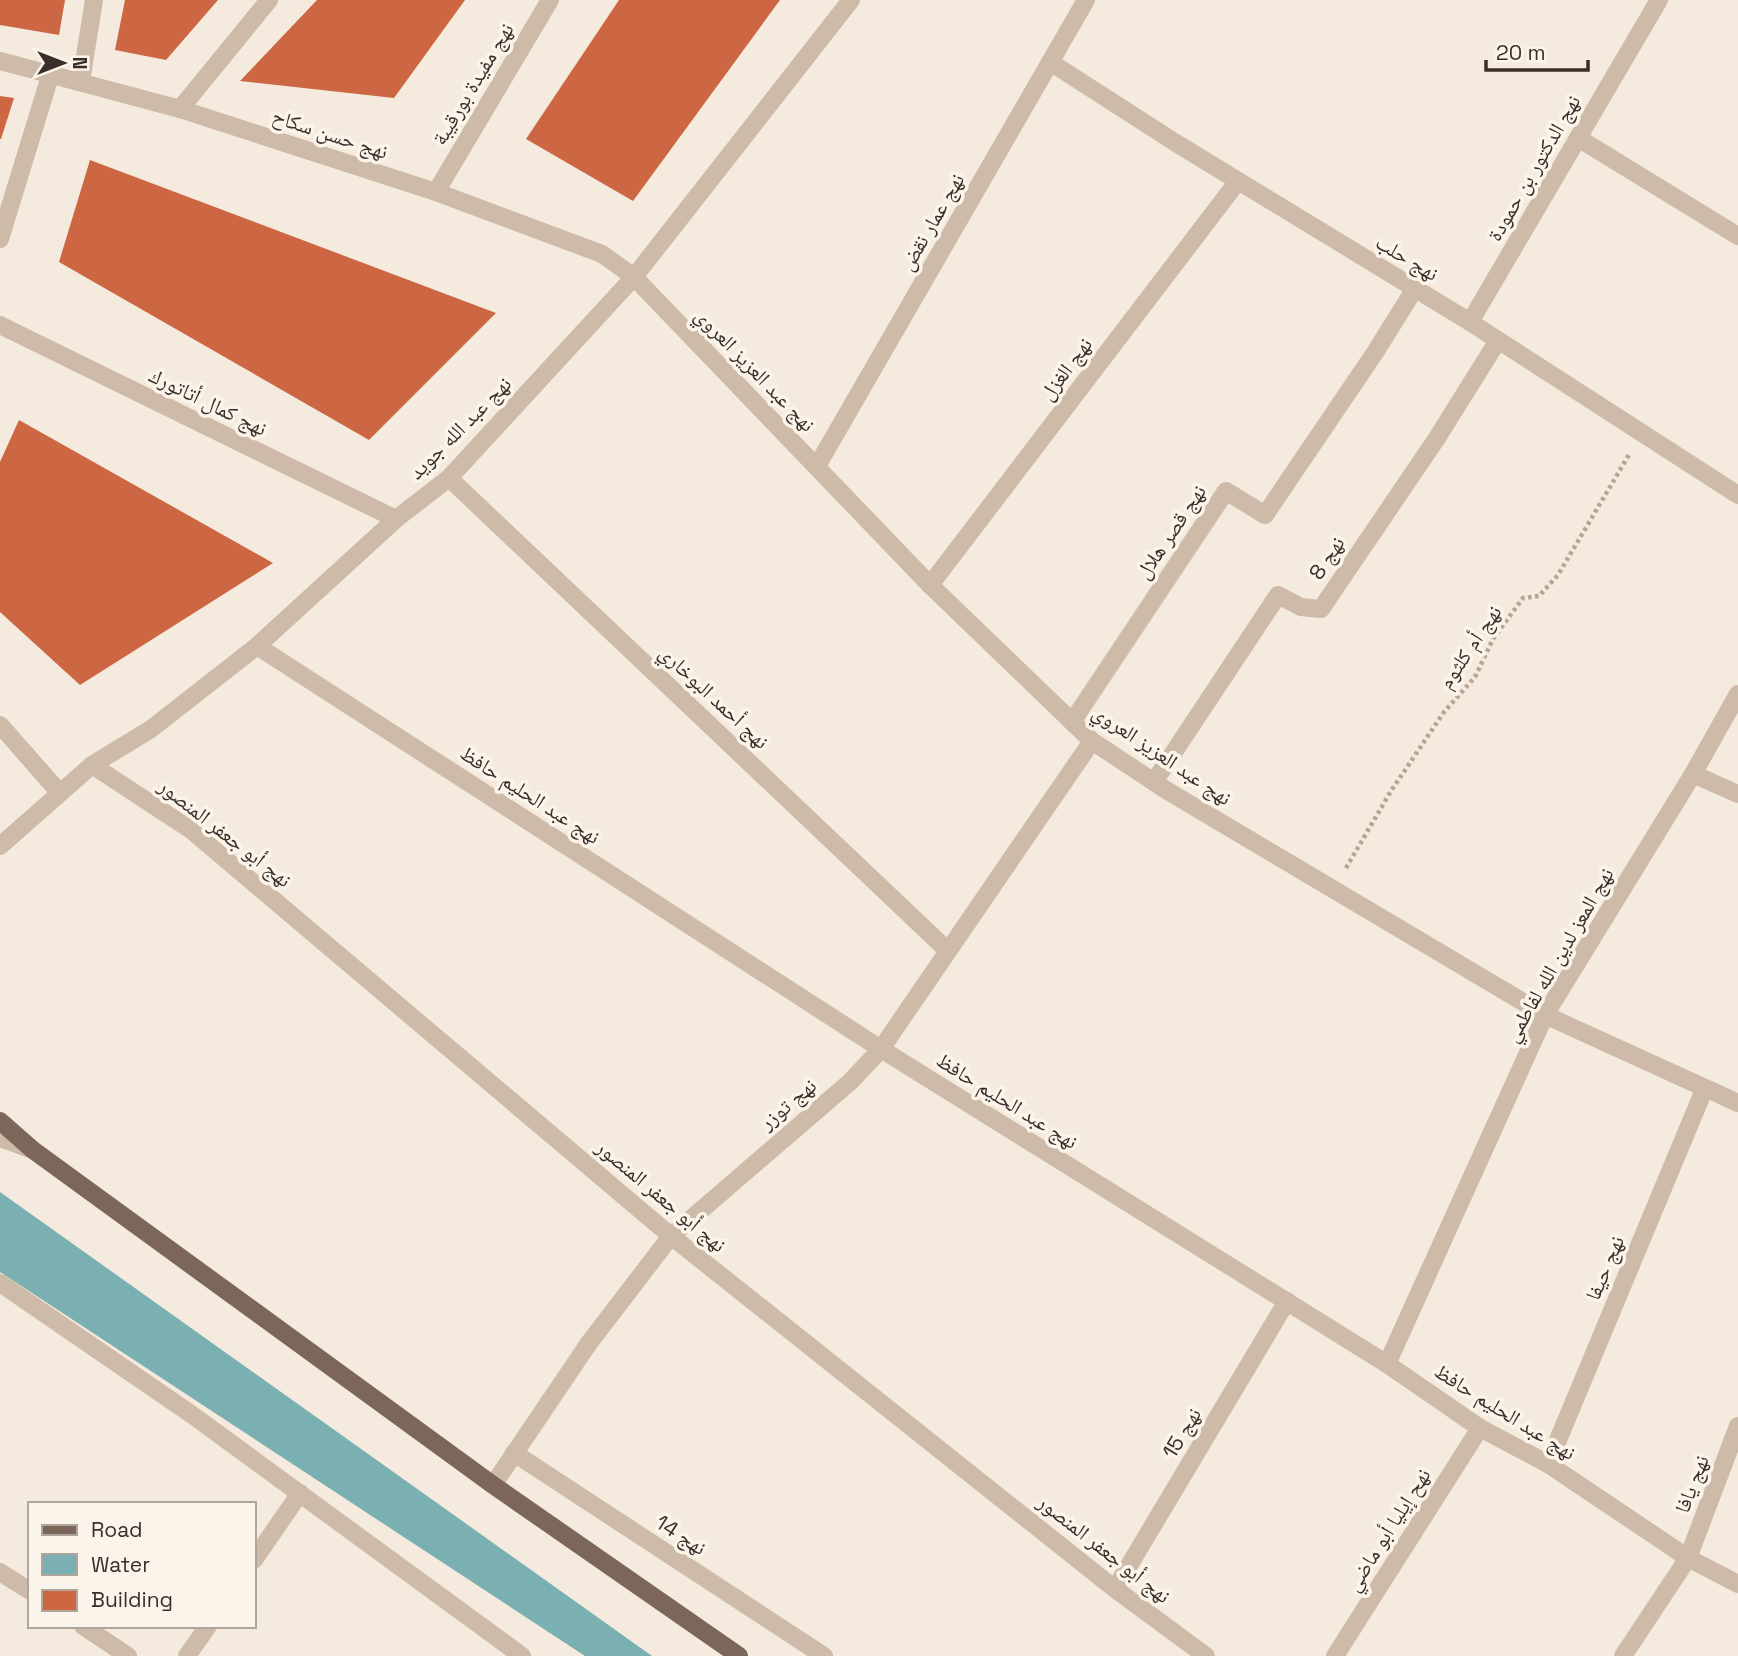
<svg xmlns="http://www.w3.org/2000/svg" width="1738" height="1656" font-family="'Space Grotesk','Noto Naskh Arabic',sans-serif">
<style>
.water{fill:#7bb0b3}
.building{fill:#cc6643}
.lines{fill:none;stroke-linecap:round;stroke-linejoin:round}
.path{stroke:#b9a392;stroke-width:4.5;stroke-dasharray:3.5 3.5;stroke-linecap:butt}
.minor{stroke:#cdbaa8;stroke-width:18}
.major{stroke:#7c6559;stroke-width:18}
.labels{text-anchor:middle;stroke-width:7;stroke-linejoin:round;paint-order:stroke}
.street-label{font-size:21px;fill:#3a2e29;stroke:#fbf4ea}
</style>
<rect width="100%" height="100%" fill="#f4eadd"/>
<polygon class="water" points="0,1192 652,1656 585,1656 0,1272"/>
<g class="building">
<polygon points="0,0 65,0 59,35 0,25"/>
<polygon points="125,0 218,0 166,60 115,50"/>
<polygon points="317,0 465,0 394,98 240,81"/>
<polygon points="619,0 780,0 633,201 526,139"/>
<polygon points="0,96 14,98 1,139 0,139"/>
<polygon points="90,160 496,313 369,440 59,262"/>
<polygon points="19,420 273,563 80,685 0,612 0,462"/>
</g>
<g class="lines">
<polyline class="path" points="1346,868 1391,791 1444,712 1475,677 1493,639 1523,598 1539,596 1558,575 1630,453"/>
<g class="minor">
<polyline points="0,61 180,109 436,192 602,254 634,277 930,585 1092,741 1166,790 1545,1015 1738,1103"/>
<polyline points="1050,62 1176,143 1470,322 1738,495"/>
<polyline points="81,81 94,0"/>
<polyline points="180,109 269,0"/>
<polyline points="1578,138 1738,236"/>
<polyline points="436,192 550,0"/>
<polyline points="0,239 51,73"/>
<polyline points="1470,322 1659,0"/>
<polyline points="0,325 396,519"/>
<polyline points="817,466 1086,0"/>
<polyline points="449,478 947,950"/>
<polyline points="930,585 1238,181"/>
<polyline points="257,646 881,1049 1387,1364 1480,1428 1548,1464 1688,1558 1738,1584"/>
<polyline points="1072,722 1226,491 1265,515 1376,351 1414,290"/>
<polyline points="0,725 59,792"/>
<polyline points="92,765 191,830 671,1236 1115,1589 1206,1656"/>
<polyline points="1693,774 1738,794"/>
<polyline points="1154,782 1278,595 1301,607 1321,609 1437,438 1497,342"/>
<polyline points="0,846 92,765 151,729 257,646 396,519 449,478 634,277 851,0"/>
<polyline points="0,1138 33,1150"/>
<polyline points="0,1283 191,1414 522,1656"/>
<polyline points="1387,1364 1545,1015 1693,774 1738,694"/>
<polyline points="514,1453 824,1656"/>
<polyline points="1548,1464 1704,1090"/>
<polyline points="493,1485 589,1343 671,1236 850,1082 881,1049 1092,741"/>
<polyline points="254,1560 300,1493"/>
<polyline points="0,1572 30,1591"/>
<polyline points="1115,1589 1287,1301"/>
<polyline points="83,1626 128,1656"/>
<polyline points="187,1656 208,1626"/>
<polyline points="1335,1656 1480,1428"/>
<polyline points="1623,1656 1688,1558 1738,1426"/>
</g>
<polyline class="major" points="0,1121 33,1150 493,1485 739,1656"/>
</g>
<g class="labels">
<g class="street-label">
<text transform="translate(473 84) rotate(-59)" y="7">نهج مفيدة بورقيبة</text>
<text transform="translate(330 134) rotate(18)" y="7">نهج حسن سكاح</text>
<text transform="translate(1534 168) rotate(-60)" y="7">نهج الدكتور بن حمودة</text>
<text transform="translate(932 222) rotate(-60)" y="7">نهج عمار نقض</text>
<text transform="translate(1407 258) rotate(31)" y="7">نهج حلب</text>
<text transform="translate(1066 369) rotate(-53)" y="7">نهج الغزل</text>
<text transform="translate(755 370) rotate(46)" y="7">نهج عبد العزيز العروي</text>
<text transform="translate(208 402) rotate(26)" y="7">نهج كمال أتاتورك</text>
<text transform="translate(460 428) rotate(-45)" y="7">نهج عبد الله جويد</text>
<text transform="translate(1171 532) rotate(-56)" y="7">نهج قصر هلال</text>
<text transform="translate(1327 558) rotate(-57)" y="7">نهج 8</text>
<text transform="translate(1470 647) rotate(-56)" y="7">نهج أم كلثوم</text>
<text transform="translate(714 697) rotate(43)" y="7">نهج أحمد البوخاري</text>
<text transform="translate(1162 755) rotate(34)" y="7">نهج عبد العزيز العروي</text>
<text transform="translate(530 795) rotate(33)" y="7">نهج عبد الحليم حافظ</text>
<text transform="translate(225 833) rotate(38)" y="7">نهج أبو جعفر المنصور</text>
<text transform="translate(1559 955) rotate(-60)" y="7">نهج المعز لدين الله لفاطمي</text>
<text transform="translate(1007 1101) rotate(32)" y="7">نهج عبد الحليم حافظ</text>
<text transform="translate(788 1104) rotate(-40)" y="7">نهج توزر</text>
<text transform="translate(661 1196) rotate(40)" y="7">نهج أبو جعفر المنصور</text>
<text transform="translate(1605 1268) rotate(-67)" y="7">نهج حيفا</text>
<text transform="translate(1505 1412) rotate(32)" y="7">نهج عبد الحليم حافظ</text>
<text transform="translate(1182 1433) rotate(-59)" y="7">نهج 15</text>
<text transform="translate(1692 1484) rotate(-69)" y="7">نهج يافا</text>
<text transform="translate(1388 1530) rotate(-58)" y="7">نهح إيليا أبو ماضي</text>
<text transform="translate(681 1535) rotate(33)" y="7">نهج 14</text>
<text transform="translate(1104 1549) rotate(38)" y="7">نهج أبو جعفر المنصور</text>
</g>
</g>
<rect x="28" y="1502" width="228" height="126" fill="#fbf4ea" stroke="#aea59d" stroke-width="2"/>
<rect x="42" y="1525" width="35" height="10" fill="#7c6559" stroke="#aea59d" stroke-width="2"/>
<text x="91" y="1537" font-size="21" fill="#3a2e29">Road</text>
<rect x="42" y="1554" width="35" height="21" fill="#7bb0b3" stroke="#aea59d" stroke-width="2"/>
<text x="91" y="1572" font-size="21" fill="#3a2e29">Water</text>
<rect x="42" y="1590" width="35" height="21" fill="#cc6643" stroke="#aea59d" stroke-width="2"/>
<text x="91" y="1607" font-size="21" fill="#3a2e29">Building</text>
<g transform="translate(63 63) rotate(90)" stroke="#fbf4ea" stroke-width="5" paint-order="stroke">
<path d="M0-5L12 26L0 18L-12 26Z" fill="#3a2e29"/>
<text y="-10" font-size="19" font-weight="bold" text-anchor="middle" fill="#3a2e29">N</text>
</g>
<path d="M1486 60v10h102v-10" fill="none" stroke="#3a2e29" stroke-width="3.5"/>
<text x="1496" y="60" font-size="21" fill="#3a2e29" stroke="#fbf4ea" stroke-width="5" paint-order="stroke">20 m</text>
</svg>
